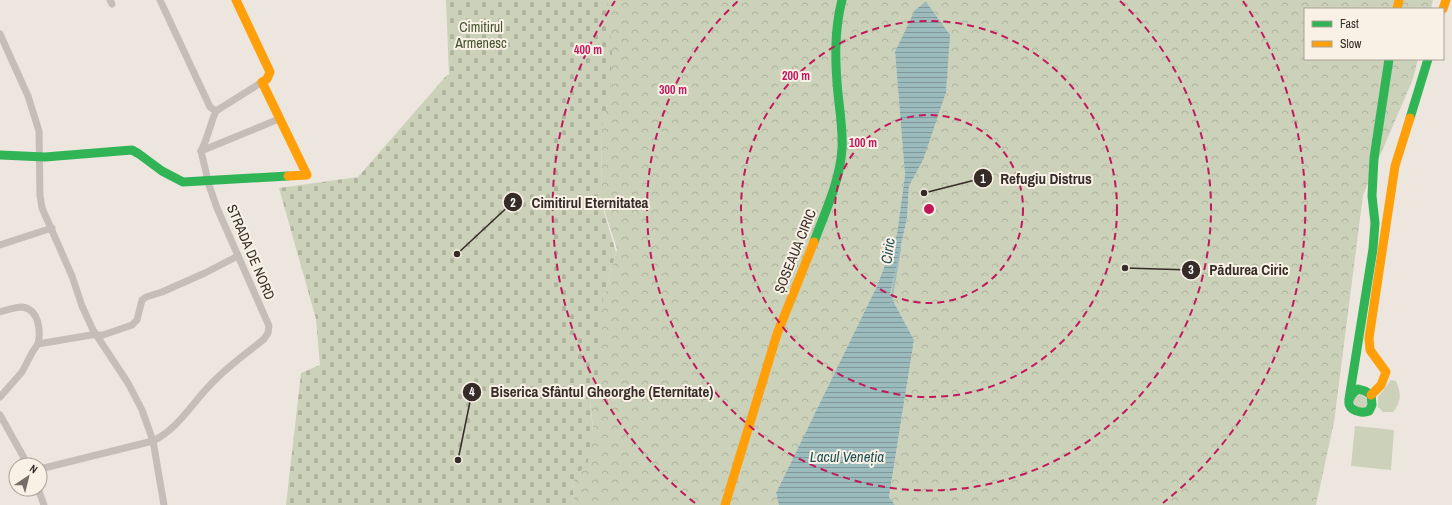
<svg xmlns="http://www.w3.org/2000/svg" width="1452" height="505" font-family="'Archivo Narrow',sans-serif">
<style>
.green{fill:#ccd1b9}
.forest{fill:url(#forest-crowns)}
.cemetery{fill:url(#cemetery-stones)}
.water{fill:url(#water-rules)}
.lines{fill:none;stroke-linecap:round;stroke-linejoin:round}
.stream{stroke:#9cbbbc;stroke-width:2}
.street{stroke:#c5beb8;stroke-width:7}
.fast{stroke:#30b455;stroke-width:9}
.slow{stroke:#ff9f0a;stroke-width:9}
.ring{fill:none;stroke:#c2185b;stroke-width:2;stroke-dasharray:7 5}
.labels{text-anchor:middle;stroke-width:4;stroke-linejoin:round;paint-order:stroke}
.park-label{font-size:14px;fill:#42532b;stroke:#f9f1e6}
.street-label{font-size:14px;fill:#352c27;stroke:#f9f1e6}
.water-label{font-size:15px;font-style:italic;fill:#1d4f55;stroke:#f9f1e6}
.centre{fill:#c2185b;stroke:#f9f1e6;stroke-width:2}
.ring-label{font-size:12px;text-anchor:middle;font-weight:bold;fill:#c2185b;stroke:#f9f1e6;stroke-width:4;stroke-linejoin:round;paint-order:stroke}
.leader{fill:none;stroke:#352c27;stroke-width:1.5}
.callout-dot{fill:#352c27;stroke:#f9f1e6;stroke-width:1.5}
.mark-label{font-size:12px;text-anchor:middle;font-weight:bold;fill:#fff}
.callout-label{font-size:15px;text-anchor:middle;font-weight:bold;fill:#352c27;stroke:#f9f1e6;stroke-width:4;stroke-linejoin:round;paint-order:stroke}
</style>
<defs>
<pattern id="forest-crowns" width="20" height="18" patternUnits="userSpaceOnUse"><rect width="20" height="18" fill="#ccd1b9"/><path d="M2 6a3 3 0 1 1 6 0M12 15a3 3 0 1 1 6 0" fill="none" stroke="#b0b49f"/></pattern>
<pattern id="cemetery-stones" width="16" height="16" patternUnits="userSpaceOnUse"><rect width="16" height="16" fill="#ccd1b9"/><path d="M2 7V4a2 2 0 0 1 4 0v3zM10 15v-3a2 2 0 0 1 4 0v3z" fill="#b0b49f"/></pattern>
<pattern id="water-rules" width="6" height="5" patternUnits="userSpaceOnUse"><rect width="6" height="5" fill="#9cbbbc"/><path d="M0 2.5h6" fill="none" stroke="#809899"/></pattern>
</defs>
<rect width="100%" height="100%" fill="#ece6df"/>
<g class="green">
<path d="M1391,380L1396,381C1401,393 1402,401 1393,412H1383L1378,407V397Z"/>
<polygon points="1361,394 1368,400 1366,408 1356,408 1353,399"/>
<polygon points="1355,426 1394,430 1391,470 1351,466"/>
</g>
<polygon class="forest" points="606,0 1433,0 1431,9 1305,9 1305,59 1418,59 1413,79 1363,195 1334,422 1316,505 895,505 889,498 914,340 890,295 907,218 909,186 923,160 895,52 905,175 897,234 877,286 776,493 779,505 573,505 574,478 588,461 593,428 590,400 601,374 601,307 617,249 601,200 602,125 610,90"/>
<polygon class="cemetery" points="446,0 607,0 612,53 610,92 602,126 601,202 616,252 601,308 601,376 590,402 593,430 588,462 574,478 573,505 286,505 301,373 320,365 316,319 279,188 358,177 447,75 449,75"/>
<polygon class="water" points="926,2 950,35 946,92 923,160 909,186 907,218 890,295 914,340 889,497 895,505 779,505 776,493 877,286 897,234 905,175 895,52 915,10"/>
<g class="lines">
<polyline class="stream" points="891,302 900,249"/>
<g class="street">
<polyline points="110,0 112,4"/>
<path d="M160,0L210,107L216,111C210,124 208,138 201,151"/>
<polyline points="0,34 28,96 39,131 40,196 42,208 72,276 82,306 93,330 128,383 142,410 153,441 164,505"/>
<polyline points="216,111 262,82"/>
<polyline points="201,151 279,119"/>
<polyline points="0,245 52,228"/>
<path d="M0,312C7,310 15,307 22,307C39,309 41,331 38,344"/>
<polyline points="0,397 22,372 33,351 38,344 91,335 103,335 132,325 137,320 142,300 146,297 162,292 205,273 238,256"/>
<polyline points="0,415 28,465"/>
<path d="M40,469L153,441C179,428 192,403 212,383C228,366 247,353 264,339L268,333L269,326L217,208L209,185L201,151"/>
<polyline points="38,489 44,505"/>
</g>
<g class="fast">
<polyline points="1410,118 1428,59"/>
<polyline points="0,155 45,157 132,150 139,154 162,171 183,182 288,176"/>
<path d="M814,242C825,212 840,181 842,149C843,131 840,112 838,94C835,62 834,31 842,0"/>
<path d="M1358,389L1365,391L1371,395L1372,405L1369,411C1359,415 1343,408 1351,396C1353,393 1356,391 1358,389Z"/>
<polyline points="1349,399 1373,249 1375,223 1372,196 1374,158 1389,59"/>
</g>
<g class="slow">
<polyline points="236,0 270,72 267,79 262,82 307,175 288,176"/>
<polyline points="1397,9 1399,0"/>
<polyline points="1443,9 1446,0"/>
<polyline points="1371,395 1381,385 1386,372 1370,350 1369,338 1395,166 1410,118"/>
<polyline points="725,505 777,334 814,242"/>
</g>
</g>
<g class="ring">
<circle cx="929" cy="209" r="94"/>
<circle cx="929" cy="209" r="188"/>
<path d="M1120 1A282 282 0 1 1 738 1"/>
<path d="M695 503A376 376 0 0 1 615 1M1243 1A376 376 0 0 1 1163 503"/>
</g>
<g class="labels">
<g class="park-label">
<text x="481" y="32">Cimitirul<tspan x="481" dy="16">Armenesc</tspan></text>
</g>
<g class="street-label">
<text transform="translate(795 251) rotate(-68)" y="5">ȘOSEAUA CIRIC</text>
<text transform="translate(251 252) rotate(67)" y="5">STRADA DE NORD</text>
</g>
<g class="water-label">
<text transform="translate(888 251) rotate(-82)" y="5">Ciric</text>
<text x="847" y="462">Lacul Veneția</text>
</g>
</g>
<circle cx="929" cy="209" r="6" class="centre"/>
<g class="ring-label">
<text x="588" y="54">400 m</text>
<text x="796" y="80">200 m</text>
<text x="673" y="94">300 m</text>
<text x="863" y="147">100 m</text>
</g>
<path class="leader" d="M924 193L983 178M457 254L513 202M1125 268L1191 270M458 460L472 392"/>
<g class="callout-dot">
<circle cx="924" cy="193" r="4"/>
<circle cx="457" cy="254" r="4"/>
<circle cx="1125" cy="268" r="4"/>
<circle cx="458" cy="460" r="4"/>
<circle cx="983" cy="178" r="10"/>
<circle cx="513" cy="202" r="10"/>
<circle cx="1191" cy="270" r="10"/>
<circle cx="472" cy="392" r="10"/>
</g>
<g class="mark-label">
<text x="983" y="183">1</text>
<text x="513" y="207">2</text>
<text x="1191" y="274">3</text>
<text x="472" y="396">4</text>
</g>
<g class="callout-label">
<text x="1046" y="184">Refugiu Distrus</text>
<text x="590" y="208">Cimitirul Eternitatea</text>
<text x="1249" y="275">Pădurea Ciric</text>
<text x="602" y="397">Biserica Sfântul Gheorghe (Eternitate)</text>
</g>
<rect x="1304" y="8" width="140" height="52" fill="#f9f1e6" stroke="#aba29a"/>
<rect x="1312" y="21" width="20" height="6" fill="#30b455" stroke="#aba29a"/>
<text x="1340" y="28" font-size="12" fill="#352c27">Fast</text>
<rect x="1312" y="41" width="20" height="6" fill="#ff9f0a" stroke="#aba29a"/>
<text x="1340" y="48" font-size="12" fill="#352c27">Slow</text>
<g transform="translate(28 477) rotate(35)"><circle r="19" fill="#f9f1e6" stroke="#aba29a"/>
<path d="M0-3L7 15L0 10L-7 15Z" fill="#756d67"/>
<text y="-6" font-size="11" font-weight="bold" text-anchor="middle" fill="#352c27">N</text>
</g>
</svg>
